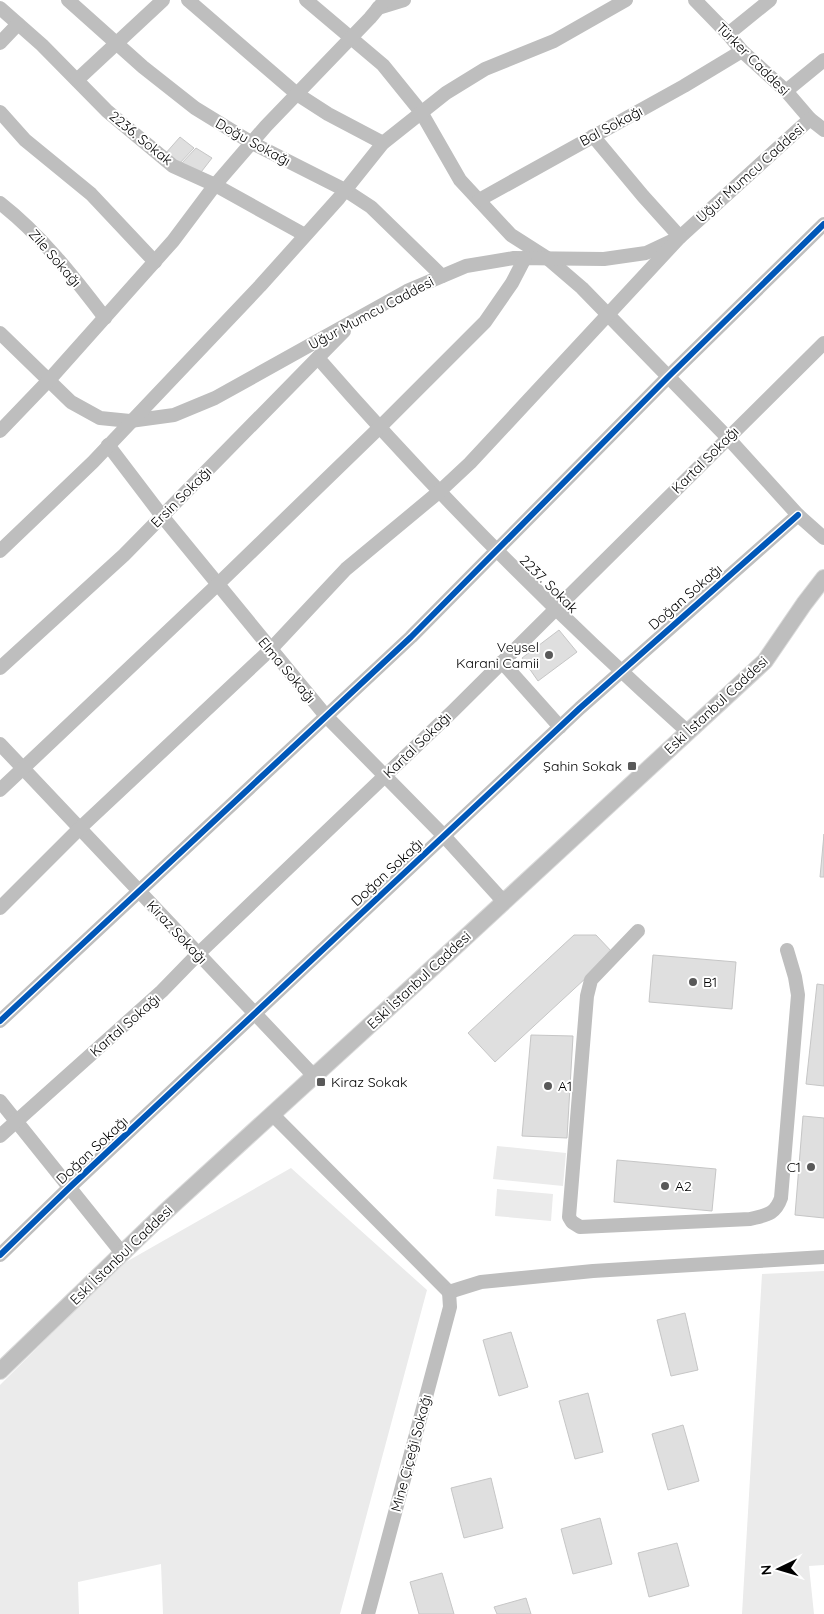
<svg xmlns="http://www.w3.org/2000/svg" width="824" height="1614" font-family="Quicksand,sans-serif">
<style>
.green{fill:#ebebeb}
.building{fill:#dfdfdf;stroke:#c6c6c6}
.lines{fill:none;stroke-linecap:round;stroke-linejoin:round}
.major-casing{stroke:#dbdbdb;stroke-width:18}
.minor{stroke:#bebebe;stroke-width:14}
.major{stroke:#bebebe;stroke-width:16}
.cycleway-casing{stroke:#fff;stroke-width:9}
.cycleway{stroke:#0057b8;stroke-width:6}
.poi-dot{fill:#595959;stroke:#fff;stroke-width:2}
.labels{text-anchor:middle;stroke-width:4;stroke-linejoin:round;paint-order:stroke}
.street-label{font-size:14px;fill:#000;stroke:#fff}
.poi-label{font-size:14px;fill:#000;stroke:#fff;text-anchor:start}
</style>
<rect width="100%" height="100%" fill="#fff"/>
<g class="green">
<polygon points="497,1146 566,1153 563,1186 493,1179"/>
<polygon points="291,1168 427,1290 340,1614 163,1614 161,1564 78,1582 79,1614 0,1614 0,1385 119,1266"/>
<polygon points="497,1189 553,1194 551,1221 495,1216"/>
<polygon points="824,1271 824,1565 809,1566 814,1614 742,1614 762,1274"/>
</g>
<g class="building">
<polygon points="180,137 194,148 178,165 165,154"/>
<polygon points="196,148 212,158 198,176 180,165"/>
<polygon points="559,630 577,652 538,681 522,658"/>
<polygon points="824,834 824,877 820,877"/>
<polygon points="574,935 596,935 613,953 495,1062 468,1033"/>
<polygon points="653,955 736,962 732,1009 649,1002"/>
<polygon points="817,984 824,985 824,1086 806,1084"/>
<polygon points="531,1035 573,1036 567,1138 522,1136"/>
<polygon points="803,1116 824,1118 824,1218 795,1215"/>
<polygon points="617,1160 716,1169 712,1211 614,1202"/>
<polygon points="685,1313 698,1370 671,1376 657,1320"/>
<polygon points="511,1332 528,1387 499,1396 483,1340"/>
<polygon points="588,1393 603,1452 575,1459 559,1401"/>
<polygon points="683,1425 699,1481 668,1490 652,1434"/>
<polygon points="491,1478 503,1528 464,1538 451,1488"/>
<polygon points="600,1518 612,1564 573,1574 561,1529"/>
<polygon points="677,1543 689,1586 649,1597 638,1553"/>
<polygon points="442,1573 454,1614 419,1614 410,1582"/>
<polygon points="526,1598 531,1614 497,1614 494,1607"/>
</g>
<g class="lines">
<g class="major-casing">
<polyline id="major" points="0,1371 164,1213 416,983 765,661 804,604 824,578"/>
</g>
<g class="minor">
<polyline points="68,0 143,67 195,108 252,143 345,190 371,207 442,276"/>
<polyline points="188,0 297,94 328,114 383,143"/>
<polyline points="306,0 383,65 421,112 460,180 511,235 547,258 582,288 728,438 798,515 824,538"/>
<polyline points="695,0 728,34 742,51 786,91 810,119"/>
<polyline points="0,8 42,45 107,111 173,166 215,185 305,235"/>
<polyline points="378,8 404,0"/>
<polyline points="728,34 770,0"/>
<polyline points="0,43 18,24"/>
<polyline points="77,80 163,0"/>
<polyline points="786,91 824,60"/>
<polyline points="0,112 25,140 91,194 155,262"/>
<polyline points="479,200 684,86 742,51"/>
<path d="M0,203C41,235 73,276 105,318"/>
<polyline points="0,333 71,402 100,418 130,421 174,415 215,398 407,291 466,266 514,258 604,259 646,253 680,237 810,119 824,130"/>
<path d="M318,358C433,490 557,615 688,732"/>
<polyline points="0,431 49,380 173,241 215,185 266,126 370,18 385,0"/>
<polyline points="108,445 162,516 326,716 444,836 504,902"/>
<polyline points="0,551 93,462 260,286 339,198 383,143 446,93 485,69 554,41 626,0"/>
<polyline points="502,662 560,727"/>
<polyline points="0,668 124,555 344,331"/>
<polyline points="0,744 314,1076"/>
<polyline points="0,790 217,585 379,428 485,322 512,283 525,258"/>
<polyline points="0,908 79,829 270,650 346,569 440,491 470,463 680,237 643,196 593,136"/>
<path d="M638,931L591,980L587,996L569,1217L572,1222L580,1227L750,1219C766,1215 775,1215 781,1198L798,995L795,977L787,950"/>
<polyline points="0,1021 411,637 668,377 824,224"/>
<polyline points="0,1101 122,1253"/>
<polyline points="272,1114 449,1292"/>
<polyline points="0,1136 162,991 198,954 453,711 824,343"/>
<polyline points="0,1255 70,1187 580,708 798,515"/>
<polyline points="449,1292 481,1282 593,1271 824,1257"/>
<polyline points="368,1614 450,1307 449,1292"/>
</g>
<use href="#major" class="major"/>
<g class="cycleway-casing">
<g id="cycleway">
<polyline points="0,1021 411,637 668,377 824,224"/>
<polyline points="0,1255 70,1187 580,708 798,515"/>
</g>
</g>
<use href="#cycleway" class="cycleway"/>
</g>
<g class="poi-dot">
<circle cx="549" cy="655" r="5"/>
<rect x="627" y="761" width="10" height="10" rx="2.5"/>
<circle cx="693" cy="982" r="5"/>
<rect x="316" y="1077" width="10" height="10" rx="2.5"/>
<circle cx="548" cy="1086" r="5"/>
<circle cx="811" cy="1167" r="5"/>
<circle cx="665" cy="1186" r="5"/>
</g>
<g class="labels">
<g class="street-label">
<text transform="translate(753 59) rotate(45)" y="5">Türker Caddesi</text>
<text transform="translate(611 126) rotate(-28)" y="5">Bal Sokağı</text>
<text transform="translate(141 138) rotate(39)" y="5">2236. Sokak</text>
<text transform="translate(253 142) rotate(29)" y="5">Doğu Sokağı</text>
<text transform="translate(750 173) rotate(-42)" y="5">Uğur Mumcu Caddesi</text>
<text transform="translate(55 258) rotate(49)" y="5">Zile Sokağı</text>
<text transform="translate(371 313) rotate(-28)" y="5">Uğur Mumcu Caddesi</text>
<text transform="translate(705 460) rotate(-45)" y="5">Kartal Sokağı</text>
<text transform="translate(181 497) rotate(-45)" y="5">Ersin Sokağı</text>
<text transform="translate(549 584) rotate(45)" y="5">2237. Sokak</text>
<text transform="translate(685 597) rotate(-41)" y="5">Doğan Sokağı</text>
<text transform="translate(287 670) rotate(50)" y="5">Elma Sokağı</text>
<text transform="translate(716 705) rotate(-43)" y="5">Eski İstanbul Caddesi</text>
<text transform="translate(417 745) rotate(-44)" y="5">Kartal Sokağı</text>
<text transform="translate(387 872) rotate(-43)" y="5">Doğan Sokağı</text>
<text transform="translate(177 932) rotate(47)" y="5">Kiraz Sokağı</text>
<text transform="translate(419 980) rotate(-43)" y="5">Eski İstanbul Caddesi</text>
<text transform="translate(125 1025) rotate(-41)" y="5">Kartal Sokağı</text>
<text transform="translate(92 1150) rotate(-43)" y="5">Doğan Sokağı</text>
<text transform="translate(121 1255) rotate(-44)" y="5">Eski İstanbul Caddesi</text>
<text transform="translate(411 1453) rotate(-75)" y="5">Mine Çiçeği Sokağı</text>
</g>
<g class="poi-label">
<text x="539" y="652" text-anchor="end">Veysel<tspan x="539" dy="16">Karani Camii</tspan></text>
<text x="622" y="771" text-anchor="end">Şahin Sokak</text>
<text x="703" y="987">B1</text>
<text x="331" y="1087">Kiraz Sokak</text>
<text x="558" y="1091">A1</text>
<text x="801" y="1172" text-anchor="end">C1</text>
<text x="675" y="1191">A2</text>
</g>
</g>
<g transform="translate(779 1569) rotate(265)" stroke="#ffffff" stroke-width="4" paint-order="stroke">
<path d="M0-4L9 19L0 12L-9 19Z" fill="#000000"/>
<text y="-8" font-size="14" font-weight="bold" text-anchor="middle" fill="#000000">N</text>
</g>
</svg>
